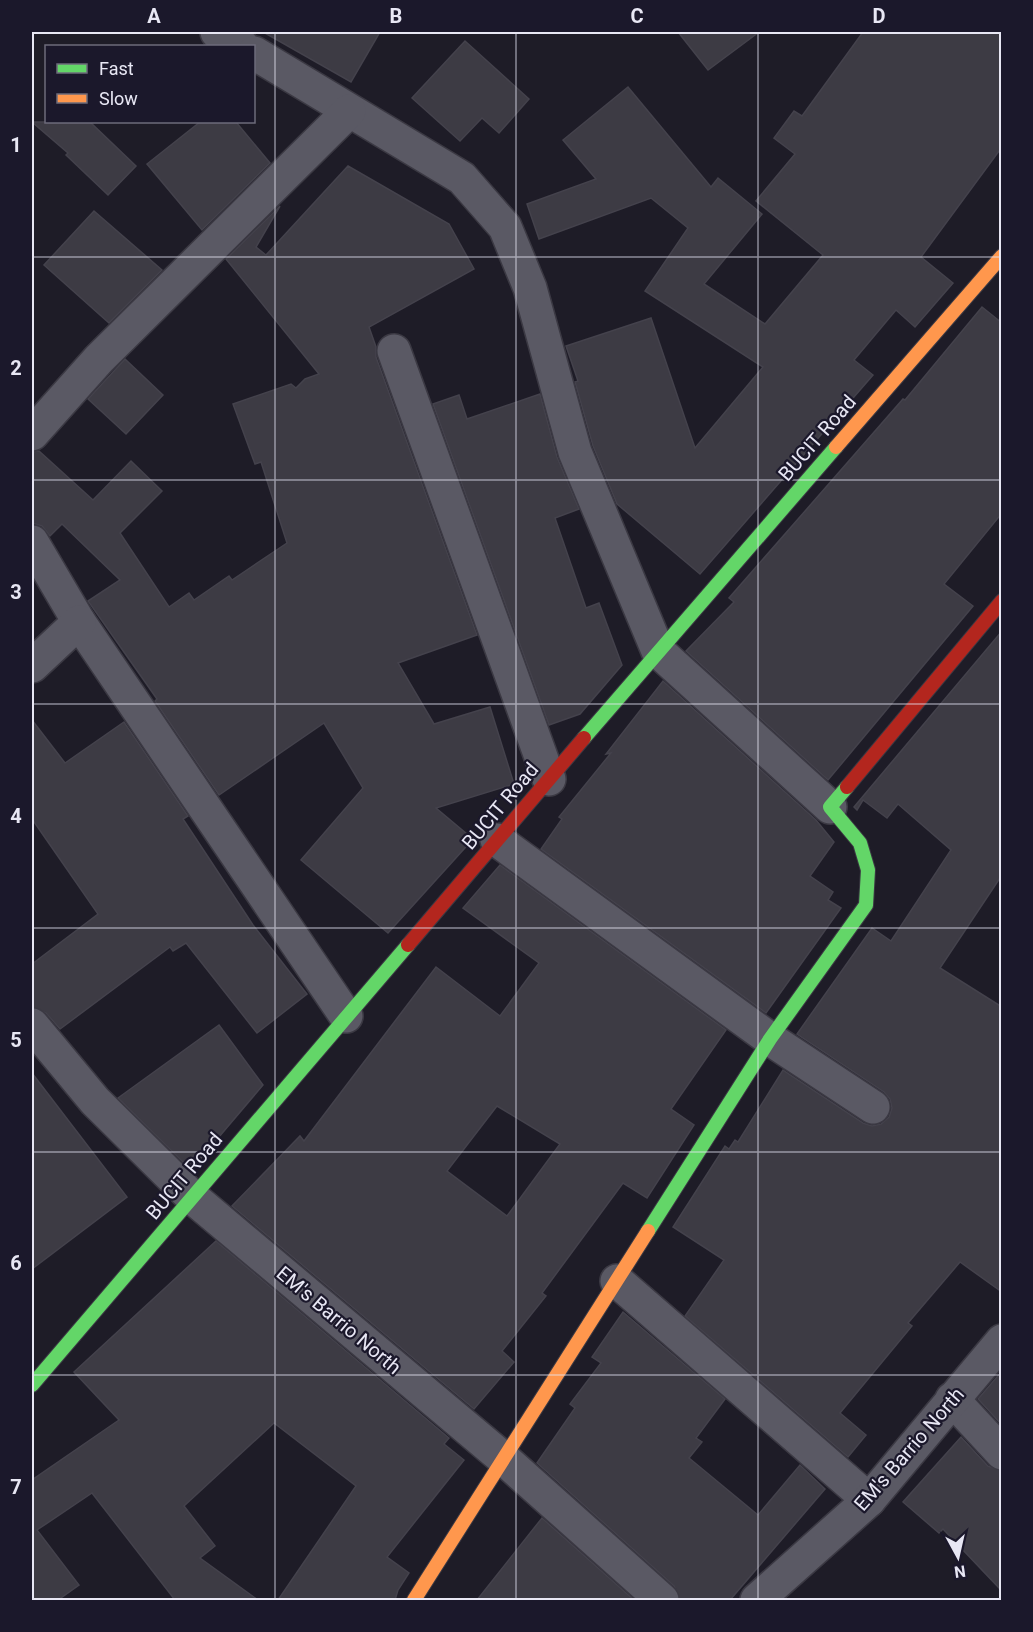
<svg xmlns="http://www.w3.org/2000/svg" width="1033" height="1632" font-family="Roboto,sans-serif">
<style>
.building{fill:#3d3b44;stroke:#44424c;stroke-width:1.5;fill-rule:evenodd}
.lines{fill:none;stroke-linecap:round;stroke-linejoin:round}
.street-casing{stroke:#3b3943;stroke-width:36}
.fast-casing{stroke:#3b3943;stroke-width:16}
.slow-casing{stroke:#3b3943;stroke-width:16}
.jam-casing{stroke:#3b3943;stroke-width:16}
.street{stroke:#5a5964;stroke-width:33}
.fast{stroke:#63d668;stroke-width:14}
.slow{stroke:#ff974d;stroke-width:14}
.jam{stroke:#b3261e;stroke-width:14}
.grid{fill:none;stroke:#e8e7f4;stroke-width:1.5;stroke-opacity:0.55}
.labels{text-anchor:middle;stroke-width:4.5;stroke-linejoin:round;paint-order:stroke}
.street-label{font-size:20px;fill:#e8e7f4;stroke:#1b182b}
.neatline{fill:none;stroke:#e8e7f4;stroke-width:2}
.grid-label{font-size:20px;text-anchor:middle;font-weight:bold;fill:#e8e7f4}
</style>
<rect width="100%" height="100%" fill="#1e1c27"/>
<g class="building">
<polygon points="263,32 380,32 351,82"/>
<polygon points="678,32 759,32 708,70"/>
<polygon points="863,32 1002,32 1002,147 921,257 953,283 915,327 896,310 854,360 873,375 700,574 617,504 593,446 575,382 578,381 566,346 651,318 695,448 763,367 645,291 688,228 651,198 539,239 527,204 596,179 563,140 628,87 711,187 718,178 762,214 704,284 765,324 823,255 756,201 795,154 774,138 794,111 802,116"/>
<polygon points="465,41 529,99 499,133 482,118 460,141 412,98"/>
<polygon points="32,122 90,122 136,166 108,195 66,155 68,153"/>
<polygon points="200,122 236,122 270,163 202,230 147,164"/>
<polygon points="348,166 449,224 474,269 369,327 376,347 376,357 477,635 398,663 434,724 490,707 514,784 436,808 473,839 388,933 301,860 363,788 324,723 219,795 155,701 157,699 88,601 120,580 62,524 50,536 42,526 32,523 32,452 39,451 93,500 131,461 162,491 120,533 169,607 189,593 194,600 229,576 232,580 287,543 261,462 255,464 233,404 291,384 296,388 305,379 319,374 226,259 280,206 256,247 266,255"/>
<polygon points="94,211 162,270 109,323 44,265"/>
<polygon points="982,307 1002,323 1002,513 944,584 973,606 828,780 686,651 734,602 729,598 903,399 905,400"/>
<polygon points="125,359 163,395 126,434 88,399"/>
<polygon points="540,394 557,457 579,509 555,518 586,608 599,603 622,665 580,714 549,725 433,404 459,395 467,419"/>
<polygon points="1002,631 1002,875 940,968 1002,1007 1002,1292 960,1262 908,1323 912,1326 840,1413 866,1435 848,1457 685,1316 724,1260 673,1227 725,1146 729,1149 735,1140 738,1142 783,1070 863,1123 872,1126 881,1124 889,1117 892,1108 890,1099 884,1092 797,1034 872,928 891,941 951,850 898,804 887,818 863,800 857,810 854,807"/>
<polygon points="663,681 816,820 834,842 810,876 833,892 828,900 841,908 766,1013 541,849 562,819 559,817 611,753 606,754"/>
<polygon points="32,720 65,763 124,722 188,816 183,819 253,925 307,994 257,1033 186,943 173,951 170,947 60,1029 46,1013 32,1007 32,964 98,914 32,819"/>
<path d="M500,865L726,1030L671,1109L694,1125L647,1198L623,1183L542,1293L546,1296L502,1351L514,1362L474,1409L232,1206L300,1136L304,1141L436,967L500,1016L539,963L463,908ZM497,1106L560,1144L507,1216L447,1171Z"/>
<polygon points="219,1025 263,1085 191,1170 118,1098"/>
<polygon points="32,1073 127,1197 32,1269"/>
<polygon points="216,1241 449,1438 444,1444 464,1460 387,1557 409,1573 398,1590 395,1600 278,1600 356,1486 274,1423 184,1506 215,1546 200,1558 258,1600 175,1600 92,1493 37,1530 79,1585 58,1600 32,1600 32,1480 119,1420 74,1372"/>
<polygon points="623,1312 725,1399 696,1438 702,1442 689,1458 758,1515 800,1465 825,1489 730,1600 680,1600 674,1586 537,1463 575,1408 570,1404 601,1363 592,1357"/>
<polygon points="1002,1371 1002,1425 978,1399"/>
<polygon points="961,1437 988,1466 1002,1471 1002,1591 943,1529 939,1533 903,1502"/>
<polygon points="542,1518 634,1600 477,1600"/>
</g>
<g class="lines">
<g class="street-casing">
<g id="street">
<polyline points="217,32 242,46"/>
<polyline points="254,53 462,178 505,227 530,288 575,452 658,651 830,807"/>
<polyline points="394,351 549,779"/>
<polyline points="32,434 99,359 349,111"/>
<polyline points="32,542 79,622 346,1016"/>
<polyline points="32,666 79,622"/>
<polyline points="497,840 770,1039 873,1107"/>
<polyline points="32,1025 95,1101 192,1197 504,1459 662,1600"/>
<polyline points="617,1281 869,1500"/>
<polyline points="952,1399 1002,1453"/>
<polyline points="757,1600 869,1500 1002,1341"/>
</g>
</g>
<g class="fast-casing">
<g id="fast">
<polyline points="584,738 836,447"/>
<polyline points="648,1231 770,1039 866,905 868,870 860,843 830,807 847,787"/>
<polyline points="32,1385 408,945"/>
</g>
</g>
<g class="slow-casing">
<g id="slow">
<polyline points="836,447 1002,256"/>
<polyline points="414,1600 648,1231"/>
</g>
</g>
<g class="jam-casing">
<g id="jam">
<polyline points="847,787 1002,601"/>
<polyline points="408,945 584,738"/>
</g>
</g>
<use href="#street" class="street"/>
<use href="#fast" class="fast"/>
<use href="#slow" class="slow"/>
<use href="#jam" class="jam"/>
</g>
<path class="grid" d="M275,32V1600M516,32V1600M758,32V1600M32,257H1002M32,480H1002M32,704H1002M32,928H1002M32,1152H1002M32,1375H1002"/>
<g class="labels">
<g class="street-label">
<text transform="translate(817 438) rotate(-49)" y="7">BUCIT Road</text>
<text transform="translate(500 806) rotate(-50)" y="7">BUCIT Road</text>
<text transform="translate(184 1176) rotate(-50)" y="7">BUCIT Road</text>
<text transform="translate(339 1320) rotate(40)" y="7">EM's Barrio North</text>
<text transform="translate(909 1449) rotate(-49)" y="7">EM's Barrio North</text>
</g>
</g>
<rect width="1033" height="1632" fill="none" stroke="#1b182b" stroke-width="66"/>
<rect x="45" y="45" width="210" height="78" fill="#1b182b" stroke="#6d6b7b" stroke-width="1.5"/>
<rect x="57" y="64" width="30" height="9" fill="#63d668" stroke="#6d6b7b" stroke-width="1.5"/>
<text x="99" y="75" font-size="18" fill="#e8e7f4">Fast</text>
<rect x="57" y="94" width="30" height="9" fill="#ff974d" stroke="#6d6b7b" stroke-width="1.5"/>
<text x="99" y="105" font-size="18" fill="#e8e7f4">Slow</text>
<g transform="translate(958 1557) rotate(172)" stroke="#1b182b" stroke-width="4.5" paint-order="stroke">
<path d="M0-4.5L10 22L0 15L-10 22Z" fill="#e8e7f4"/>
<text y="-9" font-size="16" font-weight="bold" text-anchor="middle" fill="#e8e7f4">N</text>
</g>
<rect x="33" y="33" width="967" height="1566" class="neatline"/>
<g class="grid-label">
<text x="154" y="23">A</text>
<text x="396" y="23">B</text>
<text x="637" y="23">C</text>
<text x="879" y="23">D</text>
<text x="16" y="152">1</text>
<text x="16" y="375">2</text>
<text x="16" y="599">3</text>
<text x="16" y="823">4</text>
<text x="16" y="1047">5</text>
<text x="16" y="1270">6</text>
<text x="16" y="1494">7</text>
</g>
</svg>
